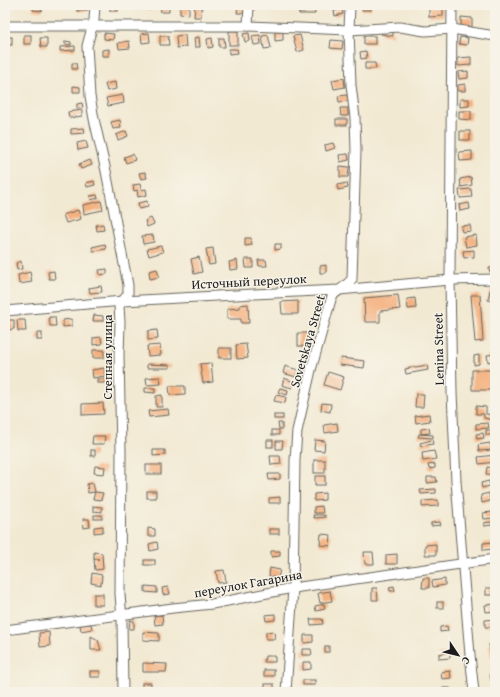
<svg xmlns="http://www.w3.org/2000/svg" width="500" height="697" font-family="'Gentium Book Plus',serif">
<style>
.building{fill:#f4b17f}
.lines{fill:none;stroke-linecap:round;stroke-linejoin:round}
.minor-casing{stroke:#67645c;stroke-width:11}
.minor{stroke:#fff;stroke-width:9}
.labels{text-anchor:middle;stroke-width:3;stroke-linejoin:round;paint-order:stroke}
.street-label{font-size:13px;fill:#1c1c1c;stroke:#f7f3e8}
</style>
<rect width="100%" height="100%" fill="#f7f3e8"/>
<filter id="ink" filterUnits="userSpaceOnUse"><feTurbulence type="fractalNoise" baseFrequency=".025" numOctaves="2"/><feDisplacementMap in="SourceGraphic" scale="8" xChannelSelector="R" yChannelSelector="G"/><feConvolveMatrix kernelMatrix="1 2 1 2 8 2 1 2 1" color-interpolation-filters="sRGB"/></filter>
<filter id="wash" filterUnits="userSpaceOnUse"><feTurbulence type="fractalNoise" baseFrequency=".012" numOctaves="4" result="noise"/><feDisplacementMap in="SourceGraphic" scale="16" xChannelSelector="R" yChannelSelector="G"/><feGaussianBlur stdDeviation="0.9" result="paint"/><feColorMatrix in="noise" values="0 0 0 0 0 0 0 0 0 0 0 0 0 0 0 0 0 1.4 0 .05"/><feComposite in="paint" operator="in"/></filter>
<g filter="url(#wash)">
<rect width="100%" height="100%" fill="#f2e9d2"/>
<g id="blocks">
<g class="building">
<polygon points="33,5 43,5 42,11 33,10"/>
<rect x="77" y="5" width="10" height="6"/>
<rect x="110" y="5" width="8" height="6"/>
<polygon points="143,5 151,5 151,10 143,9"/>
<polygon points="160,5 169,5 169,12 161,12"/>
<polygon points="180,5 189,5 189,15 180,14"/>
<polygon points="195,5 202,5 201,17 194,17"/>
<polygon points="238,5 245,5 245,13 237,13"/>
<polygon points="299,5 314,5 315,14 299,14"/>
<rect x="362" y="5" width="9" height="5"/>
<polygon points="443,7 443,16 429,17 429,8"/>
<polygon points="342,9 343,14 335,16 334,11"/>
<polygon points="461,17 472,18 472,27 461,26"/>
<polygon points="382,30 393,32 393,36 381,34"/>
<rect x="229" y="31" width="9" height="14"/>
<polygon points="275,32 283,32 283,40 275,41"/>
<polygon points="104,33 114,34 113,40 104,39"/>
<polygon points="149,33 150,42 142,43 141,34"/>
<polygon points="249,33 250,41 245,42 243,34"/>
<rect x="24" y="35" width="7" height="9"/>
<polygon points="185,35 186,47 177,48 176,36"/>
<polygon points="260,35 261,44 254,45 252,36"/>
<polygon points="268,35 271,48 264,49 262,36"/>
<polygon points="300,35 304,50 297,52 293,36"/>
<polygon points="160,36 168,36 169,45 160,45"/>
<rect x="364" y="36" width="11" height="8"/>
<rect x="6" y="37" width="6" height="8"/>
<polygon points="199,37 200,47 195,47 194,38"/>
<polygon points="460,37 468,38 467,45 459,44"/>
<polygon points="40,38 47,38 47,47 41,47"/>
<polygon points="212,38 213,47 208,48 207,39"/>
<polygon points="219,38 224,38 225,47 219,47"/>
<polygon points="331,40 343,41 342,49 330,48"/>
<polygon points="65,41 71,42 71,45 65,44"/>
<polygon points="129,41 130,48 119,49 118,43"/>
<polygon points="75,46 75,50 60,51 60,47"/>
<polygon points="109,49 109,56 102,56 102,50"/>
<polygon points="229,49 237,49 238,53 229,54"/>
<polygon points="366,51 367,58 361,59 360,52"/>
<polygon points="471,57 471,65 458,66 458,58"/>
<polygon points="72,63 76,63 77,69 72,69"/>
<polygon points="365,63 375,63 376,69 365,69"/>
<polygon points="468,71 468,78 459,79 458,72"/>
<polygon points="344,78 345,87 334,89 332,80"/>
<polygon points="115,82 116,89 107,91 105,84"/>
<polygon points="465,84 465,91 458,91 458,85"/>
<polygon points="73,86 80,87 80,92 73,92"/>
<polygon points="123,95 124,103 108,106 106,98"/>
<polygon points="347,95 348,101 339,102 338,96"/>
<polygon points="460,99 469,99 469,106 460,107"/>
<polygon points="82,103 83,108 77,109 77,104"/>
<polygon points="340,108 348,108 348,116 341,116"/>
<polygon points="82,110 82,116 69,118 68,112"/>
<polygon points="459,111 471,111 471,120 459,119"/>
<rect x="336" y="119" width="11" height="6"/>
<polygon points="120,120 121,128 113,129 111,122"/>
<polygon points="84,128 85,133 71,134 71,129"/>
<polygon points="126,131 128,136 118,140 116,135"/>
<rect x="460" y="131" width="10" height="9"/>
<polygon points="86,141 88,148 78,150 77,143"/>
<polygon points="333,143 335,148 326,151 325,145"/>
<polygon points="472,151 472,160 460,161 459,152"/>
<polygon points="133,154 135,160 126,163 124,157"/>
<polygon points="348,154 349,160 340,162 339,155"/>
<polygon points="90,160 92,165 81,169 79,164"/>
<polygon points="340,166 349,167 348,177 340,177"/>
<polygon points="145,172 147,178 141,179 139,173"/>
<polygon points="471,177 472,185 461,187 460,179"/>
<polygon points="94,181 95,185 87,187 86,183"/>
<polygon points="347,183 348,188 338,190 337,185"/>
<polygon points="140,184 141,190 146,189 147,195 138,197 137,190 134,191 133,185"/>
<polygon points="471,189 472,197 460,198 459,190"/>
<polygon points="97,195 98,198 91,200 90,196"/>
<polygon points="101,201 103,210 84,214 83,205"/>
<polygon points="147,201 148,207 139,209 138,203"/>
<polygon points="469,203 470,209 460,211 459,205"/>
<polygon points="78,210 81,219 66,223 63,215"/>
<polygon points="151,218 154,224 147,227 145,221"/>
<polygon points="103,224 104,230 97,231 96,225"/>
<polygon points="470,225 471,231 462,232 461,226"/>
<polygon points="153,235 154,242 143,244 142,236"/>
<polygon points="476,235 477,245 466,247 464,237"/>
<polygon points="245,238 251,238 252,245 245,246"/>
<polygon points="105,244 106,249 93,251 92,247"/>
<polygon points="275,244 281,244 281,249 275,250"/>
<polygon points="161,246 163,252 149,256 147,249"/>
<polygon points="213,248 215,264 209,265 206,249"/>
<polygon points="474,250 474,257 464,258 463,251"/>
<polygon points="199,257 202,272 194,274 191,259"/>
<polygon points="245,259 253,259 253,268 246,268"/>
<polygon points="237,260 238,269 230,270 229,262"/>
<polygon points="258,260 266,260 267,266 259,266"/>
<polygon points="21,261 22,269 17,270 16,263"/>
<polygon points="326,265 326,273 320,273 320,266"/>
<polygon points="495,267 495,272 490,272 489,268"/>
<polygon points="107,269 107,274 100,275 99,270"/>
<polygon points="157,269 159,277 150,279 149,271"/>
<polygon points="54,271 55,279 49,279 48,272"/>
<polygon points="30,272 32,282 19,284 18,275"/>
<polygon points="101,286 102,292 90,293 89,288"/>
<polygon points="490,290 495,291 495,301 488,300"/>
<polygon points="398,295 400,309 380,311 380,322 365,322 364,298"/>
<polygon points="471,295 480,295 483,341 475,342"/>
<polygon points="415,298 416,308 408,309 407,299"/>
<polygon points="298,301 298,314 282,314 281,302"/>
<polygon points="248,304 249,323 241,323 241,319 227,319 227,309 240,308 240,305"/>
<polygon points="94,315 103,316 103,321 93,321"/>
<polygon points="49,317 55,317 56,326 50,326"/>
<polygon points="72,319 72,326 63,327 63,320"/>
<rect x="5" y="320" width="2" height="8"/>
<polygon points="8,320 14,320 14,329 9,330"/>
<polygon points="17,320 25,320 26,331 18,331"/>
<polygon points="157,330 158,339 148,340 148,331"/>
<rect x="37" y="333" width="5" height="7"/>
<rect x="298" y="333" width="10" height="13"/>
<polygon points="101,337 102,344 93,345 93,338"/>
<polygon points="246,344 248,358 237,359 236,345"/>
<polygon points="160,345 161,355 148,356 147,346"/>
<rect x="219" y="348" width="12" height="10"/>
<rect x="93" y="350" width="11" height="8"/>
<polygon points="495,354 495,361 488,362 487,355"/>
<polygon points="479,355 479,364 474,365 474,356"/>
<polygon points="341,358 365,361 364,368 340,365"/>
<polygon points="211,363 213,382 203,383 200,364"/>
<polygon points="147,364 170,365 170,368 147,368"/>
<polygon points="427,365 428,370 406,374 405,369"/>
<polygon points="285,366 298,370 296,377 283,373"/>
<polygon points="104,368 105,376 93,378 92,370"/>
<polygon points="472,370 493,370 494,390 472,390"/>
<polygon points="328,372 344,377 340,390 324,385"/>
<polygon points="160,377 161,384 147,385 146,378"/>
<polygon points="284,378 294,382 292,388 282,385"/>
<rect x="97" y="379" width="8" height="4"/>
<polygon points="169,386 185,386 185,394 170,395"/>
<polygon points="145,388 155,388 155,393 145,392"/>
<polygon points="280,388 288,390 287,395 278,392"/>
<polygon points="416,394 424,394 423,407 415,407"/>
<polygon points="162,395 162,407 156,407 156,396"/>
<polygon points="276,395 286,397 285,403 274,401"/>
<polygon points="103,403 104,414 82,415 82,404"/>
<polygon points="322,403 331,404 330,412 321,410"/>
<polygon points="476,406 486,407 486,414 494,415 493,420 484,418 484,414 476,414"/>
<polygon points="168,409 169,415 149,417 148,411"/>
<polygon points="429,414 430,421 416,423 415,416"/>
<rect x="274" y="415" width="9" height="4"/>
<polygon points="278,423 282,423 282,429 279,429"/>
<polygon points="337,423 338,431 325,433 324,425"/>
<polygon points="488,423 489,428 476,429 476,424"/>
<polygon points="429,428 430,433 421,434 421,429"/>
<rect x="272" y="430" width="7" height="5"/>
<rect x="486" y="430" width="9" height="5"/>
<polygon points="483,433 484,438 477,439 476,434"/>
<polygon points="419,434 433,435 433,438 418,437"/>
<polygon points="93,436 105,436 104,444 92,444"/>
<rect x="267" y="440" width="6" height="7"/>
<polygon points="315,440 325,441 324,451 314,450"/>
<polygon points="432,440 433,444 421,446 420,443"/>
<polygon points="276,441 283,441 282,449 276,449"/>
<polygon points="490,443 491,450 479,451 478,445"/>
<rect x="91" y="450" width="4" height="6"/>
<polygon points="153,450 165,450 165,455 153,456"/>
<polygon points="434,451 436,459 423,461 422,453"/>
<polygon points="495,455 495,462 479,464 478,457"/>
<polygon points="270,456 280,456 281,464 271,465"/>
<rect x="314" y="460" width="11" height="13"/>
<polygon points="435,464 435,468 429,469 428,465"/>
<rect x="146" y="465" width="15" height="9"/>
<polygon points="95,466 105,467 104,474 94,473"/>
<polygon points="487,467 495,468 495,475 486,474"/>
<polygon points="268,474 280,474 280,479 269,480"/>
<rect x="315" y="476" width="10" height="9"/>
<polygon points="427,477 436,477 437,482 427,483"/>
<polygon points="489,481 490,486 482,488 481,483"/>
<polygon points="93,483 95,492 88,493 87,484"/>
<polygon points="436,489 436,493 421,494 420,490"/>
<rect x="147" y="491" width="9" height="7"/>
<polygon points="95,492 103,493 101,500 93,499"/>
<polygon points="325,493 325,500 314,501 314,494"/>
<polygon points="489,493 490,501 482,503 481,495"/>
<polygon points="280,497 280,503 269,503 269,498"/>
<polygon points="438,500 438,506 422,507 422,501"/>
<polygon points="93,506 102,507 102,512 93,511"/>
<polygon points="322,506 323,513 314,513 314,507"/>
<polygon points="492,512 493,518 484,519 483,513"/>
<rect x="94" y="515" width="8" height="4"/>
<polygon points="313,515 325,515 325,517 314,518"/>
<polygon points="83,519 89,519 90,527 84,528"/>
<polygon points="440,522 441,525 431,526 431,523"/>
<polygon points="491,522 492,525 484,526 484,523"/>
<polygon points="103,526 103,532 94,533 94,527"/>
<polygon points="148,528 155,529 155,536 148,536"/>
<rect x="269" y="529" width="10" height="5"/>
<polygon points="321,534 331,535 330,546 320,545"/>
<polygon points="157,542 158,549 150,551 149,544"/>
<polygon points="495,542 495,549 483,550 483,543"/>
<polygon points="436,544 436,555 425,555 425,545"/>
<polygon points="271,551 280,551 280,556 271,557"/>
<polygon points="94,552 102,553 103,569 95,570 94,559 99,559 94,559"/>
<polygon points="364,552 373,552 374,564 365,564"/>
<polygon points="397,554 397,564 386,564 386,555"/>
<rect x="144" y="560" width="11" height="5"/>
<polygon points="270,568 280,570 278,578 269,576"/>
<polygon points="224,570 226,582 218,583 216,571"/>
<polygon points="92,573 102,575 101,585 91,583"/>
<polygon points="423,578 429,578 429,588 422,588"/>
<polygon points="445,579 445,585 433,587 432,581"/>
<polygon points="145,586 157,587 157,593 145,592"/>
<polygon points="394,586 395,591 390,591 389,587"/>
<polygon points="168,587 170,594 163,595 162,588"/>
<polygon points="372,588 377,588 378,600 372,600"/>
<rect x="486" y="588" width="8" height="7"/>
<polygon points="330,591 332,601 320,603 318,593"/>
<rect x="94" y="594" width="9" height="11"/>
<rect x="437" y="602" width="6" height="6"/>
<polygon points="324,604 325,609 316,611 315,606"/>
<polygon points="495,604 495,611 486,612 485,605"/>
<polygon points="275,614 275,620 266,621 265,615"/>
<polygon points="162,615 163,624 155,625 154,616"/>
<polygon points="310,619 322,619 323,624 311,625"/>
<polygon points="495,619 495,627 485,627 485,620"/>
<polygon points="130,620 134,621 134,629 129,629"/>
<polygon points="91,624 92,629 81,631 80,625"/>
<polygon points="447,626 448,631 440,632 440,627"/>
<polygon points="274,631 275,639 266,639 266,632"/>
<polygon points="49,632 50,646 40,647 39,633"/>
<polygon points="143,632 159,633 159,641 143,640"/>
<polygon points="304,635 313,635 313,642 304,643"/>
<polygon points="91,636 98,640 101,650 91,650"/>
<polygon points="489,644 495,644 495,656 491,657"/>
<rect x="325" y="646" width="4" height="6"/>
<polygon points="302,649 311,649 312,655 302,655"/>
<polygon points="450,652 450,658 439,659 439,654"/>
<polygon points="265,656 275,656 275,662 264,662"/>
<polygon points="303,662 311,662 311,669 303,670"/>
<polygon points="143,663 167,664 166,672 143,672"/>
<polygon points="495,663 495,668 492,669 491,664"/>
<rect x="264" y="670" width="10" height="6"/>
<rect x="90" y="671" width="10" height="6"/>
<polygon points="450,671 451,678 442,679 441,672"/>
<polygon points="495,673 495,680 491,681 490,674"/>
<rect x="303" y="680" width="12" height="5"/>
<rect x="142" y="683" width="9" height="6"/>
<rect x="265" y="684" width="9" height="6"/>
<rect x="443" y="688" width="7" height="4"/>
</g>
</g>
</g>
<g filter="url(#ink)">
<use href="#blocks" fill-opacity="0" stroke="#67645c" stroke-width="1"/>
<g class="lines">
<g class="minor-casing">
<g id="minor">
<polyline points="95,5 94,20 87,46 90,96 94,119 106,171 128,285 128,294 119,306 120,322 119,355 121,452 120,594 122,620 123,692"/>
<polyline points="452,5 450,280 452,393 456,481 470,655 474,692"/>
<polyline points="5,26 248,26 349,30 400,27 425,31 452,29 495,36"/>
<polyline points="248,26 249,5"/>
<polyline points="5,311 123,301 254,294 339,290 450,280 495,279"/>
<polyline points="5,630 173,608 212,604 293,588 495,559"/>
<path d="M286,692L293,588L295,460L297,431L311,370L332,296C339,290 345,287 352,279L356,150L355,118L351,85L349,30L350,5"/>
</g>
</g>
<use href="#minor" class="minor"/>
</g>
</g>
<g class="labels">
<g class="street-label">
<text transform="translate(249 281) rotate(-3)" y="5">Источный переулок</text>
<text transform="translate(307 341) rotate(-74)" y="5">Sovetskaya Street</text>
<text transform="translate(438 349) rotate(-91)" y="5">Lenina Street</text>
<text transform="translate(107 357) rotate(-90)" y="5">Степная улица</text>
<text transform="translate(248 583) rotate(-10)" y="5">переулок Гагарина</text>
</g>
</g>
<rect width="500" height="697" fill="none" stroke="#f7f3e8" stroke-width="20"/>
<g transform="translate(458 655) rotate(125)" stroke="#f7f3e8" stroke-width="3" paint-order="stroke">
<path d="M0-3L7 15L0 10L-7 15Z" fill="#1c1c1c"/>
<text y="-6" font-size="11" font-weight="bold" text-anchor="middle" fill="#1c1c1c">С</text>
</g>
</svg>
